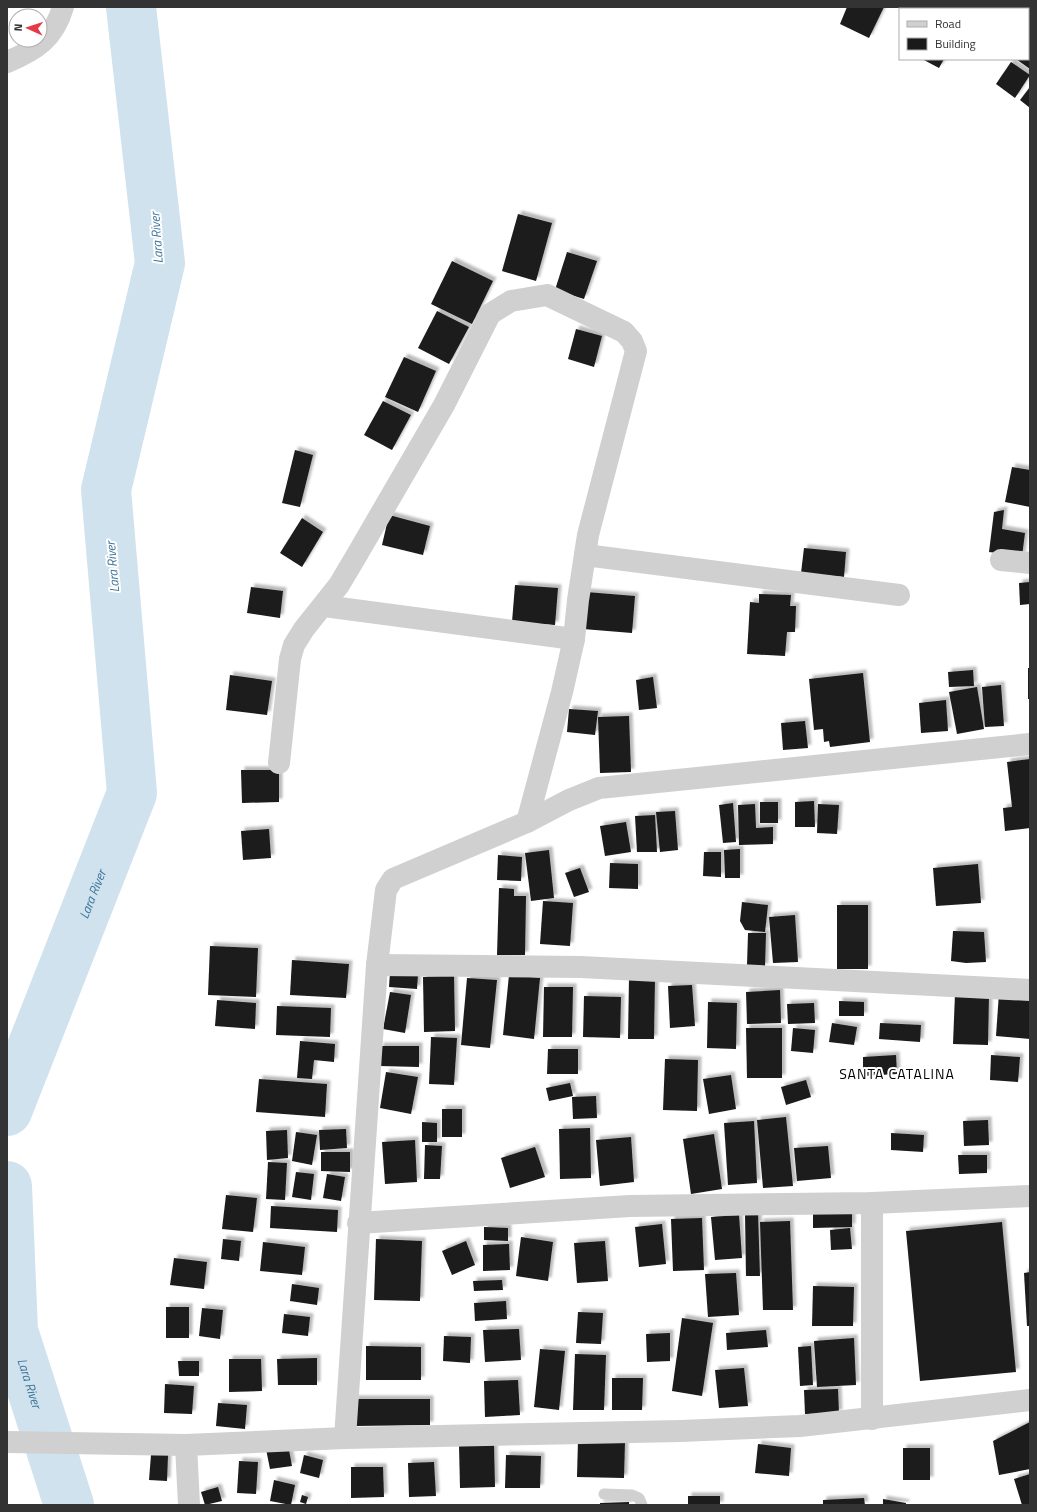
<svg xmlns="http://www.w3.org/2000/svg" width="1037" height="1512" font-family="'Titillium Web',sans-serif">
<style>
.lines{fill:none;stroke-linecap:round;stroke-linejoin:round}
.river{stroke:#cfe2ee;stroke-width:50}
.building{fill:#1a1a1a;filter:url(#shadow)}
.service{stroke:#d0d0d0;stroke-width:11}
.minor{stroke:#d0d0d0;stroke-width:22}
.tertiary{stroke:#d0d0d0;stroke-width:22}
.labels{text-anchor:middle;stroke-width:4;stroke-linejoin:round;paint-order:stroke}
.water-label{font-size:13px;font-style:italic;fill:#3f7597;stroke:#fff}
.quarter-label{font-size:14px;letter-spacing:1px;fill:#000;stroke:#fff}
</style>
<defs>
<filter id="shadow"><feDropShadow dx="3.5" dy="-3.5" stdDeviation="1" flood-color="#0004"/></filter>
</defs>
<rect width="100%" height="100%" fill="#fff"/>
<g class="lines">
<g class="river">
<path id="s1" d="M7,1111L132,793L106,490L160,263L131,7"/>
<path id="s2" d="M7,1186L13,1331L69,1505"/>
</g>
</g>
<g class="building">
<polygon points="847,7 884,7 869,38 840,24"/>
<polygon points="910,7 938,7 937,9 914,9"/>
<polygon points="993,7 1030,7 1030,15 1028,18 1028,9 991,9"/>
<polygon points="1029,22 1030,23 1030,69 1016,59 1028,59"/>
<polygon points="922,59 944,59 939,68"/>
<polygon points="1011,62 1030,75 1015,98 996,84"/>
<polygon points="1030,87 1030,108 1020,100"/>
<polygon points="518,214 552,223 536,281 502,271"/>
<polygon points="567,252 597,261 584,299 555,290"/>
<polygon points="452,261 493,281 472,324 431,304"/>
<polygon points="437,311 469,327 449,364 418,348"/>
<polygon points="576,329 602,336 594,367 568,359"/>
<polygon points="404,357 436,371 418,412 385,397"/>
<polygon points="383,401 411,415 392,450 364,435"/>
<polygon points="295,450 313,455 300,507 282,503"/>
<polygon points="1012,467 1030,470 1030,507 1005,502"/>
<polygon points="1004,510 1002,529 1025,533 1022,556 989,552 994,512"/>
<polygon points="389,515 430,526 423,555 382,545"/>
<polygon points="302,518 323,532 302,567 280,553"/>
<polygon points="804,548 846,552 844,577 801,573"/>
<polygon points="1030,582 1030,604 1020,605 1019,583"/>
<polygon points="515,585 558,588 555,625 512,622"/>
<polygon points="251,587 283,591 280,618 247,613"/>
<polygon points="586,592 635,596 632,633 583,629"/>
<polygon points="759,594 791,595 790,606 796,606 795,632 787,632 785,656 747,654 750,602 759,603"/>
<rect x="1028" y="668" width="2" height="31"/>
<polygon points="973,670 974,686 949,687 948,672"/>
<polygon points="863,673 870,742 830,747 829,741 824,742 823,729 814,730 809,679"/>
<polygon points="230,675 272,681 267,715 226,710"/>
<polygon points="653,677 657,708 639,710 636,680"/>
<polygon points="1001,685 1004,726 985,727 982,687"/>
<polygon points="977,687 984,729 957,734 949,692"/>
<polygon points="946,700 948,731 921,733 919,703"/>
<polygon points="569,709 598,711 595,735 567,732"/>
<polygon points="629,716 631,772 600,773 598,717"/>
<polygon points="805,721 808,748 783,750 781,723"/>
<polygon points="1030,759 1030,828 1005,831 1003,808 1012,807 1007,762"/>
<polygon points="241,770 279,770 279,802 242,803"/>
<polygon points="814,801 815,827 795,827 795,802"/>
<rect x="760" y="802" width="18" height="21"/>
<polygon points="733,803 736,842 723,843 719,805"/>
<polygon points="755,804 756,828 773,827 773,844 739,845 738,805"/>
<polygon points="818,804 839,805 837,834 817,833"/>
<polygon points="675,811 678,850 660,852 656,812"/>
<polygon points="655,815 657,852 637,852 635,816"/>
<polygon points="626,822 631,852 605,856 600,826"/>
<polygon points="269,829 271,858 243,860 241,831"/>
<polygon points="740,849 740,878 725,878 724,850"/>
<polygon points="549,850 554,898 531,901 525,853"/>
<polygon points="704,852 721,852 721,877 703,876"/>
<polygon points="498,855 522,857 521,881 497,880"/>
<polygon points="610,863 638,864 638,889 609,888"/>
<polygon points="978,864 981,903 936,906 933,868"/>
<polygon points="580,868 589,892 574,897 565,873"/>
<polygon points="499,888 514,889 514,896 526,896 525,955 497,955"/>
<polygon points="543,901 573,903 570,946 540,944"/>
<polygon points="742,902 768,905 765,932 745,930 740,921"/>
<rect x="837" y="905" width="31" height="64"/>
<polygon points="795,915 798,962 773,963 769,917"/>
<polygon points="953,931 984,932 986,962 966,963 951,961"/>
<polygon points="748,933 766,933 765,967 747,966"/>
<polygon points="210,946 258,948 256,997 208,995"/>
<polygon points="292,960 349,964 346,998 290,995"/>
<polygon points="390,972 418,974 417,989 389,987"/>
<polygon points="509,975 540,978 534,1039 503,1035"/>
<polygon points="454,976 455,1031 424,1032 423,977"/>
<polygon points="467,978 497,980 490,1048 461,1045"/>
<polygon points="629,978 655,978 654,1039 628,1039"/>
<polygon points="692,985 695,1026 670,1028 668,986"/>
<polygon points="544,987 573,987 572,1037 543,1037"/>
<polygon points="780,990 781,1023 747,1024 746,992"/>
<polygon points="390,992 411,995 405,1033 383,1029"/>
<polygon points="999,993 1030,996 1030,1039 996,1036"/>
<polygon points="955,994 989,995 988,1045 953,1044"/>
<polygon points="584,996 621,997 620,1038 583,1037"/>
<polygon points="217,1000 256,1003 255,1029 215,1026"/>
<polygon points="839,1001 864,1002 864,1016 839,1016"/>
<polygon points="708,1002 737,1003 736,1049 707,1048"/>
<polygon points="814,1003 815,1023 788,1024 787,1004"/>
<polygon points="277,1006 331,1008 330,1037 276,1035"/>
<polygon points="832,1023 857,1027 854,1045 829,1042"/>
<polygon points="880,1023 921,1025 920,1042 879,1039"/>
<polygon points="746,1028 782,1028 782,1078 747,1078"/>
<polygon points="793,1028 815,1030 813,1053 791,1051"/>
<polygon points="431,1037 457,1038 454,1085 429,1084"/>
<polygon points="300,1041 335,1044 334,1062 314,1060 312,1079 297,1078"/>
<polygon points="380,1046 419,1046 419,1067 380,1066"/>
<polygon points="548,1049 578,1049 578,1074 547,1074"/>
<polygon points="896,1055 897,1074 863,1076 863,1057"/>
<polygon points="991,1055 1020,1057 1018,1082 990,1080"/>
<polygon points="665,1059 698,1060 697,1111 663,1110"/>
<polygon points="386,1072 418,1077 411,1114 380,1108"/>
<polygon points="731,1075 736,1109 709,1114 703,1079"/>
<polygon points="259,1079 327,1084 325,1117 256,1112"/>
<polygon points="806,1080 811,1097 786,1105 781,1087"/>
<polygon points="570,1083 573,1096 549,1101 546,1088"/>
<polygon points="596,1096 597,1118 573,1119 572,1097"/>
<rect x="442" y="1109" width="20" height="28"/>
<polygon points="786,1117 793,1186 763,1188 757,1120"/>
<polygon points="988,1120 989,1145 964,1146 963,1121"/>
<polygon points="754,1121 757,1183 728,1185 724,1123"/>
<polygon points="422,1122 437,1123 437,1142 422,1142"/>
<polygon points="590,1128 591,1178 560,1179 559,1129"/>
<polygon points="346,1129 347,1148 320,1150 319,1130"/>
<polygon points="287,1130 288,1158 267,1160 266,1131"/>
<polygon points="296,1132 317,1135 312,1165 292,1161"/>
<polygon points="891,1133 924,1135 923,1152 891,1150"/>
<polygon points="714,1134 722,1189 691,1194 683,1139"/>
<polygon points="631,1137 634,1182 600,1186 596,1140"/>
<polygon points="415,1140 417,1182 385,1184 382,1142"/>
<polygon points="425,1145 442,1146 440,1179 424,1179"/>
<polygon points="828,1146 831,1178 797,1181 794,1148"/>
<polygon points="535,1147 545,1177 510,1188 501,1158"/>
<polygon points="321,1152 350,1152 350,1172 321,1171"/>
<polygon points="958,1155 987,1155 987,1173 959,1174"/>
<polygon points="268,1162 287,1163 285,1200 266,1199"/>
<polygon points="296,1172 314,1174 311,1200 292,1197"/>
<polygon points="327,1174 345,1177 341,1201 323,1198"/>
<polygon points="226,1195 257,1198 253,1232 222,1229"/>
<polygon points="271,1206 338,1210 337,1232 270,1228"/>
<polygon points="852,1211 852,1227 813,1228 813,1212"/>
<polygon points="745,1213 758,1213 760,1276 746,1276"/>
<polygon points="739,1215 742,1258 715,1260 711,1217"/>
<polygon points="702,1218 704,1270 673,1271 671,1219"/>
<polygon points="790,1221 793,1310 763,1310 760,1222"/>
<polygon points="1002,1222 1016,1372 920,1381 906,1231"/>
<polygon points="662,1224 666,1264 639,1267 635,1227"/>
<polygon points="484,1227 508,1228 508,1241 484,1240"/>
<polygon points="850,1228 852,1249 831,1250 830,1230"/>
<polygon points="521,1237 553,1242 548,1281 516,1276"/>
<polygon points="223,1239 241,1241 239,1261 221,1259"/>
<polygon points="376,1239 422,1241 420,1301 374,1300"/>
<polygon points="466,1241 475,1265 452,1275 442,1251"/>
<polygon points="605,1241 608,1281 577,1283 574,1243"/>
<polygon points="263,1242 305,1247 302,1275 260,1271"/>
<polygon points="509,1244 510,1270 483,1271 483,1245"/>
<polygon points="174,1258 207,1262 204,1289 170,1285"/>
<polygon points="1030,1272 1030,1326 1027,1326 1024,1273"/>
<polygon points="736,1273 739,1315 708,1317 705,1274"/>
<polygon points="502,1280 503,1290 474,1291 473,1281"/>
<polygon points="292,1284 319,1288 317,1305 290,1301"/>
<polygon points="813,1286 854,1287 853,1326 812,1326"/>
<polygon points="506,1301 507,1319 475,1321 474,1303"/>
<rect x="166" y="1307" width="23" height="31"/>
<polygon points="202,1308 223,1310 220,1339 199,1336"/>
<polygon points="578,1312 603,1313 601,1344 576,1343"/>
<polygon points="284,1314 310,1317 308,1336 282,1333"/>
<polygon points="682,1318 713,1323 702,1396 672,1391"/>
<polygon points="519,1329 521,1360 485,1362 483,1330"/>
<polygon points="766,1330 768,1347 727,1350 726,1333"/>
<polygon points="670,1333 670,1361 647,1362 646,1334"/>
<polygon points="444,1336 471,1337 470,1363 443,1361"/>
<polygon points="854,1338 856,1385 817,1387 814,1341"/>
<polygon points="366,1346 421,1347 421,1380 366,1380"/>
<polygon points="811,1346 813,1385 800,1386 798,1347"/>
<polygon points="540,1349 565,1351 559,1410 534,1407"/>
<polygon points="575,1354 606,1355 604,1410 573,1410"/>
<polygon points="317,1358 317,1385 278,1385 277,1359"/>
<polygon points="229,1359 261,1359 262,1391 229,1392"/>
<polygon points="178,1361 199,1361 199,1376 179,1376"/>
<polygon points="744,1368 748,1406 719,1408 715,1370"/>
<polygon points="612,1378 643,1378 642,1410 612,1410"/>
<polygon points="518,1380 520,1415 485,1417 484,1381"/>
<polygon points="165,1384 194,1386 192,1414 164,1413"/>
<polygon points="838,1389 839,1413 805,1414 804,1390"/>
<polygon points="354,1399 430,1399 430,1425 354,1426"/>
<polygon points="218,1403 247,1405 245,1429 216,1426"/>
<polygon points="1030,1422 1030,1469 999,1475 993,1441"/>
<polygon points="578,1440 625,1441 624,1478 577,1477"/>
<polygon points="758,1444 791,1448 789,1476 755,1473"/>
<polygon points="288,1445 292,1466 270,1469 266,1449"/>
<polygon points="459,1445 494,1445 495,1487 460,1488"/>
<rect x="903" y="1448" width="27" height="32"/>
<polygon points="151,1455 168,1455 167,1481 149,1480"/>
<polygon points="304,1455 323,1460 319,1478 300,1473"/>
<polygon points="506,1455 541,1456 540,1488 505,1488"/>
<polygon points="239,1461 258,1462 256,1494 237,1493"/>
<polygon points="434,1462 436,1496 409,1497 408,1463"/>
<polygon points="351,1467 383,1467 384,1497 351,1498"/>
<polygon points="1030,1474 1030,1505 1022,1505 1014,1479"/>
<polygon points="274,1480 295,1485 291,1505 270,1501"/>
<polygon points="218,1487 222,1501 205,1505 201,1492"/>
<polygon points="302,1495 308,1497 306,1504 300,1502"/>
<rect x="688" y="1496" width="32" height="9"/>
<polygon points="864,1498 865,1505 823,1505 823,1500"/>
<polygon points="883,1499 906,1503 906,1505 883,1505"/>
<polygon points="629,1502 629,1505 600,1505 600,1503"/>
</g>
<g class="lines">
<polyline class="service" points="604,1494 632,1495 639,1498 642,1505"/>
<g class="minor">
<path d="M7,62C36,50 54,38 63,7"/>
<polyline points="585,555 899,595"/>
<polyline points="1001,560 1030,563"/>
<polyline points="324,606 574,639"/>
<polyline points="279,763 290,659 294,645 304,629 339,585 358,553 444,405 490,314 511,301 547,295 624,332 632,341 636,351 588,535 578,600 574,639 562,692 527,822"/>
<polyline points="377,965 581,967 1030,990"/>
<polyline points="872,1203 872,1419"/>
<polyline points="358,1223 630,1206 872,1203 1030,1196"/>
<polyline points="345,1438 377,965 386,890 393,879 527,822 569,800 599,788 1030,744"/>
<polyline points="186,1445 189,1505"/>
</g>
<polyline class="tertiary" points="7,1442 186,1445 345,1438 681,1431 800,1426 1030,1400"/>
</g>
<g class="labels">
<g class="water-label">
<text transform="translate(156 238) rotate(-94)" y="5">Lara River</text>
<text transform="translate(112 567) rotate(-95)" y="5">Lara River</text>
<text dy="5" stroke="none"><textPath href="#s1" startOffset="233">Lara River</textPath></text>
<text dy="5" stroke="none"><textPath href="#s2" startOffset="200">Lara River</textPath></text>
</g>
<g class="quarter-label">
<text x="897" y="1079">SANTA CATALINA</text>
</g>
</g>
<rect width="1037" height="1512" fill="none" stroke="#333333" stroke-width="16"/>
<rect x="899" y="8" width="130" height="52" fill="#ffffff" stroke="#adadad"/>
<rect x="907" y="21" width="20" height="6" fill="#d0d0d0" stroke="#adadad"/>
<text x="935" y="28" font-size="12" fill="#333333">Road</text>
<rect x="907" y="38" width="20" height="12" fill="#1a1a1a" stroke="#adadad"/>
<text x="935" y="48" font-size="12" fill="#333333">Building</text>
<g transform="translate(28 28) rotate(273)"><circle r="19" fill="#ffffff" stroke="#adadad"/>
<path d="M0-3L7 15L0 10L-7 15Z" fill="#e63946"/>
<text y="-6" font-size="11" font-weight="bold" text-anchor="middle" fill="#333333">N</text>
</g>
</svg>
